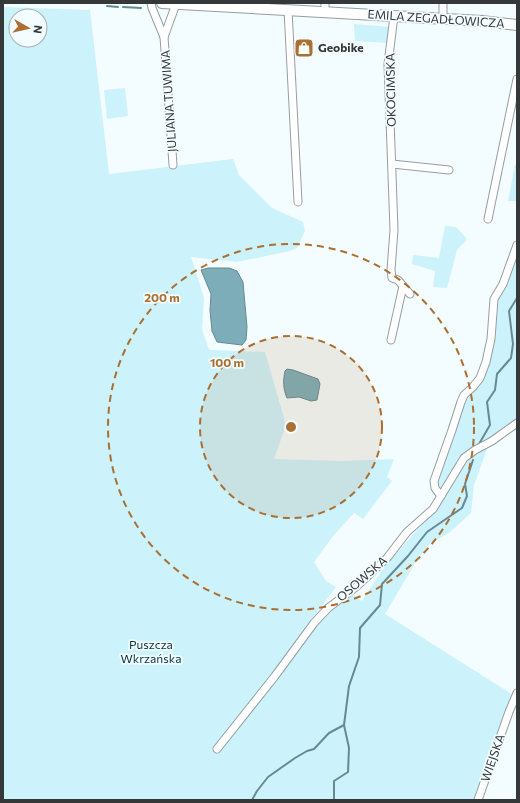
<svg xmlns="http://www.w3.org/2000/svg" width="520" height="803" font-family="Commissioner,sans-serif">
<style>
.green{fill:#ccf2fc;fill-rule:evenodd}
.water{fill:#7dadb8;stroke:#678a92}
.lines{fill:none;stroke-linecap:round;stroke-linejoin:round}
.stream{stroke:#678a92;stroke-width:2}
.street-casing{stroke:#959ea0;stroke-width:9}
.secondary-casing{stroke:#959ea0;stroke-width:12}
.street{stroke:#fff;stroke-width:7}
.secondary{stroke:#fff;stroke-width:10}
.ring{fill:none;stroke:#aa6f31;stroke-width:2;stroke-dasharray:7 5}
.labels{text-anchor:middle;stroke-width:3.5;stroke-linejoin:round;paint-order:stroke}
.street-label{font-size:12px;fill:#343839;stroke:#f3fcfe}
.poi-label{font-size:12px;font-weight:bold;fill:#343839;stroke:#f3fcfe;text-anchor:start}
.park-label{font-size:12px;fill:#08363f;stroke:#f3fcfe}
.centre{fill:#aa6f31;stroke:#f3fcfe;stroke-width:2}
.ring-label{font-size:12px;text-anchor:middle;font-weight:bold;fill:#aa6f31;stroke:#f3fcfe;stroke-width:3.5;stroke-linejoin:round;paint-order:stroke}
</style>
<rect width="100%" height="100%" fill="#f3fcfe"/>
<g class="green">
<path d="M3,7L90,10L109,174L233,159L239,175L272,208L303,222L305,231L297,248L290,251L237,262L191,257L204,298L202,329L209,350L265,352L286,425L274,459L342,461L394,459L387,477L392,481L363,519L354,513L333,536L314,562L326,581L336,587L300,634L304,640L326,613L351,594L362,601L385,566L435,510L445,495L436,480L463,400L483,377L495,304L517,252V423L498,436L496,433L487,449L474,485L471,513L449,533L430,543L417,560L385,614L513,695L473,800H3ZM16,16H40V40H16Z"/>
<polygon points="354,24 390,27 388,43 355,41"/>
<polygon points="125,88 128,116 107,119 104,90"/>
<polygon points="515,165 517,165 517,201 508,201"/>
<polygon points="445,226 456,227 467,239 457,250 447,288 433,287 435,271 412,264 413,255 439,258"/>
</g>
<g class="water">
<polygon points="208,268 229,268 237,271 243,282 247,327 246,340 242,345 217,342 212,331 210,310 211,294 201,270"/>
<path d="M287,369L293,370L318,379L320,384L317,400L311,401L299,397L287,398C283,389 283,380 285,371Z"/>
</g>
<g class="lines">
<g class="stream">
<polyline points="107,6 118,7"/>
<polyline points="123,7 141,8"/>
<polyline points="479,444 490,425 487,402 495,390 497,374 511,358 513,344 509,311 517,298"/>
<polyline points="252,800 257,791 268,777 295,758 307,751 314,749 329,733 344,725"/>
<polyline points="334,800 334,781 348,772 349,748 344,725 349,686 359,657 360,628 380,605 382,584 408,556 427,532 462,508 467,496 465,484 473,460"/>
</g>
<g class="street-casing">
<g id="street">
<polyline points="151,3 152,8 164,37"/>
<polyline points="443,3 443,18"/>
<polyline points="288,10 298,202"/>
<polyline points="325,12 325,3"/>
<polyline points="394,16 388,64 394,230 391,270 392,278 398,280 410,294"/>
<polyline points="392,164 449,170"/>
<polyline points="173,165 164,37 176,4"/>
<polyline points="488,219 517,79"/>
<polyline points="391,340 403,286"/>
<polyline points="441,496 435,488 434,481 452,430 461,402 464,395 473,387 480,378 486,362 491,339 494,299 503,284 517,245"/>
<polyline points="217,749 275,676 314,623 328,608 356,587 387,558 407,532 433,509 464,458 475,450 492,441 517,423"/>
<polyline points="478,800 509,712 517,693"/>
</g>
</g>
<g class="secondary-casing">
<polyline id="secondary" points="162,3 482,21 517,25"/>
</g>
<use href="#street" class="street"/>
<use href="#secondary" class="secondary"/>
</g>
<circle cx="291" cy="427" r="91" fill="#aa6f31" fill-opacity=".12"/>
<g class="ring">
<circle cx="291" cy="427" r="91"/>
<circle cx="291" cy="427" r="183"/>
</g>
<defs>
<g id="shop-square" transform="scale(1)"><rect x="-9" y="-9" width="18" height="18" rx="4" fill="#aa6f31" stroke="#f3fcfe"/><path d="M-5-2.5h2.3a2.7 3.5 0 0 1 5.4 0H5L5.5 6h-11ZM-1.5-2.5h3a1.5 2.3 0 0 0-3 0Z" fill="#fff"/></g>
</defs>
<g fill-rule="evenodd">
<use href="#shop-square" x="304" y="48"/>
</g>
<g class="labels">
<g class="street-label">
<text transform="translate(436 19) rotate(4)" y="4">EMILA ZEGADŁOWICZA</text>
<text transform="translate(391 90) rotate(-91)" y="4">OKOCIMSKA</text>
<text transform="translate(169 101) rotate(-94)" y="4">JULIANA TUWIMA</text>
<text transform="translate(362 579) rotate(-41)" y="4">OSOWSKA</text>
<text transform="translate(493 758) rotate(-71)" y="4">WIEJSKA</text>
</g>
<g class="poi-label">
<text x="318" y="52">Geobike</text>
</g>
<g class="park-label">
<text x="151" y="649">Puszcza<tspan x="151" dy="14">Wkrzańska</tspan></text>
</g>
</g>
<circle cx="291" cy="427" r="6" class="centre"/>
<g class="ring-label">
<text x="162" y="302">200 m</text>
<text x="227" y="367">100 m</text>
</g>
<rect width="520" height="803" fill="none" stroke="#343839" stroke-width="8"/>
<g transform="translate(28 28) rotate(98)"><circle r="19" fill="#f3fcfe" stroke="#a7aeaf"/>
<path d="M0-3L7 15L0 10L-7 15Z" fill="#aa6f31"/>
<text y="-6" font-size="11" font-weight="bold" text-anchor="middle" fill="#343839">N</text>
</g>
</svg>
